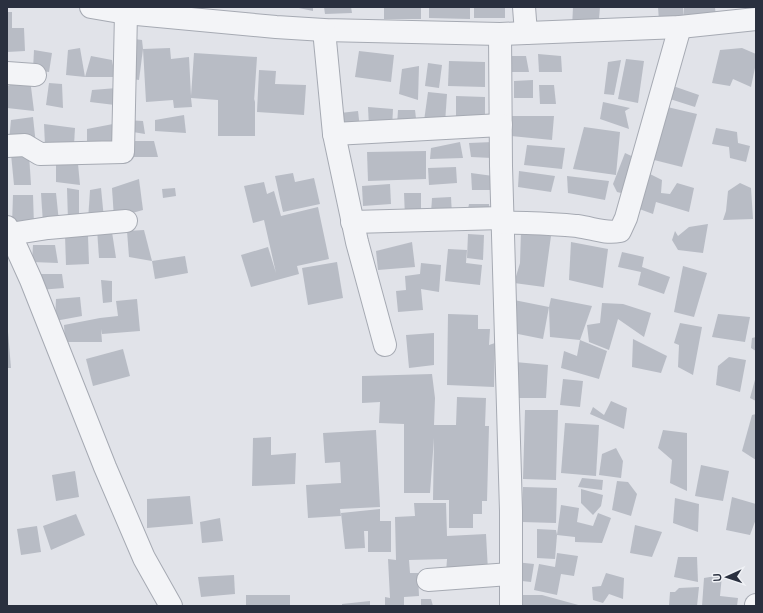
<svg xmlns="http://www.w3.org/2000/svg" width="763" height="613" font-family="'Varela Round',sans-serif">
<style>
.building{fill:#b8bcc5}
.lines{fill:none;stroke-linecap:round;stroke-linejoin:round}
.minor-casing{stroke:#a6aab3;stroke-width:24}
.minor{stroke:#f3f4f7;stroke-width:22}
</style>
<rect width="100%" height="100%" fill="#e1e3e9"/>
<g class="building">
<polygon points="294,7 313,7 313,11"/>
<polygon points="324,7 351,7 352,13 325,14"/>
<rect x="384" y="7" width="37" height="12"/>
<polygon points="429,7 470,7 470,19 429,18"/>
<rect x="474" y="7" width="31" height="11"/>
<polygon points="573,7 600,7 598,30 572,28"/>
<polygon points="658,7 683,7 684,17 684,7 715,7 716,18 659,21"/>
<polygon points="7,12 12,12 12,28 24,28 25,51 7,52"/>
<polygon points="127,38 142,40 143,49 139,80 127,78"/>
<polygon points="80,48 85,77 66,75 68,50"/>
<polygon points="170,48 171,59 189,57 191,96 194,53 257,57 254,102 255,99 255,136 218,136 218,100 191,98 192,107 174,108 173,100 146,102 143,49"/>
<polygon points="742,48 756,54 756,63 751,87 733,79 730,86 712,83 720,50"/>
<polygon points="34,50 52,53 49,72 33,70"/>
<polygon points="359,51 394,55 391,82 355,77"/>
<polygon points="538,54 561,56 562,72 539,72"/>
<polygon points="91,56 112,60 115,77 85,77"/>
<polygon points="511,56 526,56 529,72 511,72"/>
<polygon points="626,59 644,61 638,103 618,99"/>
<polygon points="621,60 614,95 604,94 608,62"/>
<polygon points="449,61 485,62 485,87 448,86"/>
<polygon points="428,63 442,65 439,88 425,86"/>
<polygon points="419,66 418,100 399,94 402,69"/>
<polygon points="259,70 276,71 275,84 306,85 304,115 257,112"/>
<polygon points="30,79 34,111 7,108 7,86"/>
<polygon points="533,80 533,98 514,98 514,81"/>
<polygon points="49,83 62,84 63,108 46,105"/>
<polygon points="539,85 554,85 556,104 540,104"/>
<polygon points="673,86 699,95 695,107 670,99"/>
<polygon points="117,88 115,105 90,102 92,90"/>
<polygon points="428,92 447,94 445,123 424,121"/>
<polygon points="456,96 485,97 485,122 456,121"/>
<polygon points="603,102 630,108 625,111 629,129 600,119"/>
<polygon points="663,106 697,114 682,167 650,159"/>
<polygon points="368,107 393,109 392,128 369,127"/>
<polygon points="398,110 415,110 417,127 397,125"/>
<polygon points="358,111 360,128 341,129 340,113"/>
<polygon points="184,115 186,133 155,131 155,120"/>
<polygon points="510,116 554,116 552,140 511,136"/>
<polygon points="33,117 36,145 9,141 11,120"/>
<polygon points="126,120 143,121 145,134 127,131"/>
<polygon points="44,124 75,128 74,145 45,145"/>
<polygon points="113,124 117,145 87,146 87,129"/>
<polygon points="584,127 620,132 616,175 573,169"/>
<polygon points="716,128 737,132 738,143 750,146 746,162 730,158 729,147 712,144"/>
<polygon points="128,141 154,141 158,157 130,157"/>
<polygon points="460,142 463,158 430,159 431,148"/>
<polygon points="493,142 492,158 471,157 469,143"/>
<polygon points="527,145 565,148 562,169 524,165"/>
<polygon points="426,151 426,179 368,181 367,152"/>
<polygon points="625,153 640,160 625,194 617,192 613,184"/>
<polygon points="11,154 29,154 31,185 14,185"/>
<polygon points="56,163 78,164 80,185 56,182"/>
<polygon points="456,167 457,183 429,185 428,168"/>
<polygon points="519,171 555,176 551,192 518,187"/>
<polygon points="293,173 295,182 314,178 320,204 283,212 275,176"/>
<polygon points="471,173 493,176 494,190 472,190"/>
<polygon points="648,173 662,180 661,193 670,194 677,183 694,188 689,212 656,202 653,214 634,207"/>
<polygon points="567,176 609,181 605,200 568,193"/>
<polygon points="139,179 143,210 114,218 112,188"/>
<polygon points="264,182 267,194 274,191 281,216 318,207 329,259 297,266 299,274 251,287 241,255 268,247 276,273 264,220 253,223 244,186"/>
<polygon points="740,183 751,188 753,219 723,220 726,211 728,191"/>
<polygon points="390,184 391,204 363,206 362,186"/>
<polygon points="67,188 79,190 79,222 68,221"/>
<polygon points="101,188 104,219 88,221 90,190"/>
<polygon points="175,188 176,196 163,198 162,189"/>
<polygon points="41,193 56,193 59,222 43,224"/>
<polygon points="404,193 421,193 421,217 405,217"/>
<polygon points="13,195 33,195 34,226 12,225"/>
<polygon points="451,197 452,215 431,213 432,198"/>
<polygon points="469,204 489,204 490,216 467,214"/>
<polygon points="708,224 703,253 678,250 672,240 675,231 678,236 689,227"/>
<polygon points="97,229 112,232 116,258 99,258"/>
<polygon points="144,230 152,261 129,257 127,231"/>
<polygon points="521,231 551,236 544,287 514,283 520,263"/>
<polygon points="468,234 484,235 483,260 467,258"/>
<polygon points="65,235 88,236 89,264 66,265"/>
<polygon points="412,242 415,267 378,270 376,251"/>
<polygon points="571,242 608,249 603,288 569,280"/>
<polygon points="33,245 55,245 58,263 32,262"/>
<polygon points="448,249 467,250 466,263 482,265 480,285 445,281"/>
<polygon points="622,252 644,257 642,267 670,277 664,294 638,285 641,272 618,267"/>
<polygon points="185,256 188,273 155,279 152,261"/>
<polygon points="337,262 343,298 308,305 302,268"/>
<polygon points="421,263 441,265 439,292 421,289 423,310 398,312 396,291 406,290 405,276 420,274"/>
<polygon points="683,266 707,273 694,317 674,312"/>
<polygon points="36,274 62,274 64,288 39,290"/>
<polygon points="101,280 112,281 112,302 103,303"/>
<polygon points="80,297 82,316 55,321 56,299"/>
<polygon points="551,298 592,306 580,340 550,337 549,307"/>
<polygon points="137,299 140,331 102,334 101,329 102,342 65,342 64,325 100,318 118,316 116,301"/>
<polygon points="514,300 549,307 543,339 508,332"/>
<polygon points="602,303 623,304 651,313 644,337 618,319 609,350 589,342 587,325 600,323"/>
<polygon points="448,314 478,315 478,329 490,329 489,345 495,343 494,387 447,385"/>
<polygon points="718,314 750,317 745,342 712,337"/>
<polygon points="680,323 702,327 693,375 678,367 679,345 674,343"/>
<polygon points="7,332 8,332 11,368 7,368"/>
<polygon points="434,333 434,365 409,368 406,335"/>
<polygon points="756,337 756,351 751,348 752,338"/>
<polygon points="633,339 667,356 661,373 632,367"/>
<polygon points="580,340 607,351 599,379 561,368 564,351 577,356"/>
<polygon points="123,349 130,376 93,386 86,359"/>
<polygon points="729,357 746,360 740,392 716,385 718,366"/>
<polygon points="515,362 548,365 546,398 512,398"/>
<polygon points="432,374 435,398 434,425 456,425 457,397 486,398 485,426 489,426 487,501 482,501 482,514 473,514 473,528 449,528 449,500 433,500 434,438 430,493 404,493 404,424 379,423 380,402 362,403 362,376"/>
<polygon points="756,376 756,401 750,398"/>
<polygon points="563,379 583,381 580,407 560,405"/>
<polygon points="611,401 627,408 624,429 590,414 593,407 604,415"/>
<polygon points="525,410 558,410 556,480 523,479"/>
<polygon points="756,414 756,460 742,451 752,415"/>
<polygon points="565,423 599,425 596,476 561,473"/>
<polygon points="376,430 380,507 340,509 341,516 308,518 306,485 341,483 340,462 325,463 323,433"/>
<polygon points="663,430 687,433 687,491 670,483 672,460 658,448"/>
<polygon points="271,437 271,455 296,453 295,484 252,486 253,438"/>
<polygon points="616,448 623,461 621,478 599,475 602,454"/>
<polygon points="701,465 729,471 723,501 695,496"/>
<polygon points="75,471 79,497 56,501 52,475"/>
<polygon points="582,478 603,480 602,490 578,487"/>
<polygon points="617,481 628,482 637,494 631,516 612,510"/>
<polygon points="523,487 557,488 556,523 522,522"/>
<polygon points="581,489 603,495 601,506 593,515 581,503"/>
<polygon points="190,496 193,524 147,528 147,499"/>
<polygon points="732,497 756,504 756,519 750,535 726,530"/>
<polygon points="675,498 699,504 698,532 673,523"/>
<polygon points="414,503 446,503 447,536 486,534 488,571 446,573 447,559 409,560 410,573 418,573 419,596 404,597 404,606 385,606 385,597 390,598 388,559 396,560 395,517 415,516"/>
<polygon points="561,505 579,508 577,522 593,526 598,513 611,518 602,543 575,542 575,537 557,535"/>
<polygon points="380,509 380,521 391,521 391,552 368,552 368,531 364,531 365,548 345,549 341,513"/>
<polygon points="76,514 85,535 51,550 43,526"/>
<polygon points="220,518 223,541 202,543 200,522"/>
<polygon points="635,525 662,532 652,557 630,553"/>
<polygon points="37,526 41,552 21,555 17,529"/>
<polygon points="537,529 556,530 557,535 555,559 537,558"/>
<polygon points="557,553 578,556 574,576 561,574 557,595 534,590 539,564 555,567"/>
<polygon points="678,557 697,557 698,582 674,577"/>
<polygon points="515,562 534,564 531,582 513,580"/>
<polygon points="606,573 624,578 623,599 609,594 603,603 593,600 592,587 601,586"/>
<polygon points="234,575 235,594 201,597 198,577"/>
<polygon points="722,575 720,596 738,598 737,606 702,606 704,578"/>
<polygon points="699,587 697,606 669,606 670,592 675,592 679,588"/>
<rect x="246" y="595" width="44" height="11"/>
<polygon points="515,595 542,595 582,606 515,606"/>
<polygon points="421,599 431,599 433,606 421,606"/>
<polygon points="370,601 370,606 342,606 342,604"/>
</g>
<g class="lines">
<g class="minor-casing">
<g id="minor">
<polyline points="91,7 126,13 276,27 324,30 500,34 680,27 756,19"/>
<polyline points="524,7 526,33"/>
<polyline points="324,30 334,134 357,242 385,345"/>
<polyline points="500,34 501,166 511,511 511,606"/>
<polyline points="7,73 35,75"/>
<polyline points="334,134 501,125"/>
<polyline points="7,146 25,145 40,154 123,152 126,13"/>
<polyline points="352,222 503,218"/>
<path d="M503,223C528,222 552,224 577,226C593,228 604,234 620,231L626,218L680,27"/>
<polyline points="7,227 31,280 105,467 144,558 171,606"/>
<polyline points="10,234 48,228 126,221"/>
<polyline points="428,580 511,574"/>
<polyline points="756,606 756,605"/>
</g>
</g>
<use href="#minor" class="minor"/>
</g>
<rect width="763" height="613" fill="none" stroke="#2a303f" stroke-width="16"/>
<g transform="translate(727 577) rotate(267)" stroke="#f0f2f6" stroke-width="3" paint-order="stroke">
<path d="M0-3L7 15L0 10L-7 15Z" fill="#2a303f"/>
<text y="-6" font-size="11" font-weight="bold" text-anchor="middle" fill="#2a303f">U</text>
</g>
</svg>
